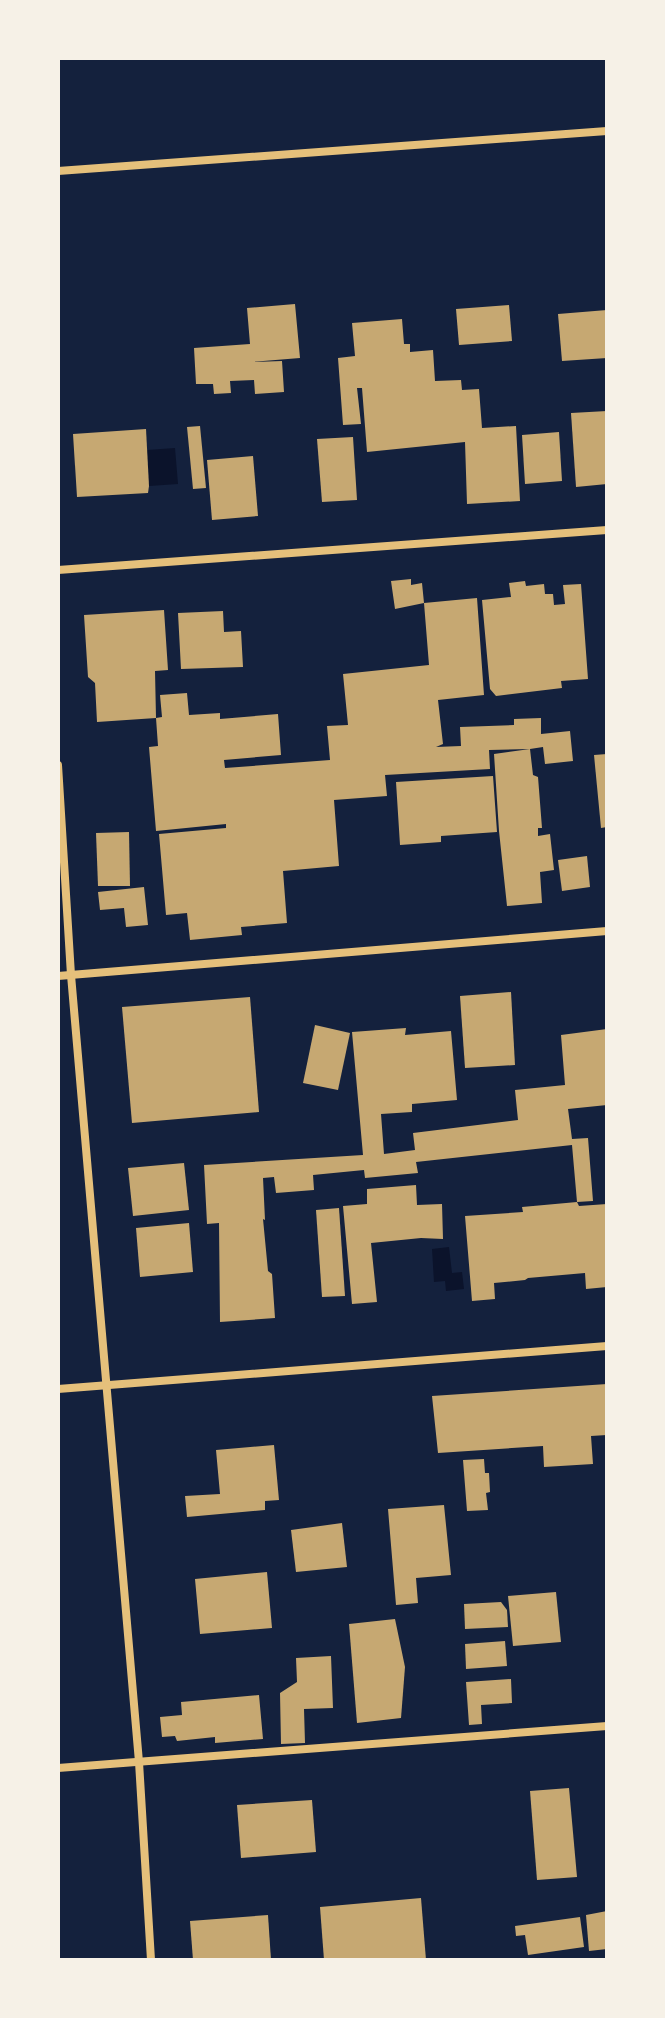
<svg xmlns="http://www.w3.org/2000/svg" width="665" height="2018" font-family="Karla,sans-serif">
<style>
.water{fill:#0b132b}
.building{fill:#c6a872}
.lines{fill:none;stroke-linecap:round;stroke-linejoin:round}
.minor{stroke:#e5c07b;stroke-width:8}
</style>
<rect width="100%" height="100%" fill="#14213d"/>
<g class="water">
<polygon points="175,448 178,484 149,486 147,450"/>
<polygon points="449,1247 452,1273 462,1272 464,1289 446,1291 445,1281 434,1282 432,1249"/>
</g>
<g class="building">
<polygon points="295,304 300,358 252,362 282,361 284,392 255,394 254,380 230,381 231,393 214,394 213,384 196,384 194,348 250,344 247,308"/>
<polygon points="509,305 512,341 459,345 456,309"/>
<polygon points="607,310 607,358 562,361 558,314"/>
<polygon points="402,319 404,344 410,344 410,352 433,350 435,381 461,380 462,390 479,389 482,428 516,426 520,501 467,504 465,442 367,452 362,388 357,388 361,424 343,425 338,358 355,356 352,323"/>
<polygon points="607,411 607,484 576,487 571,413"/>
<polygon points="200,426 206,488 193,489 187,427"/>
<polygon points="146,429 149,486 148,493 77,497 73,434"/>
<polygon points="559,432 562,481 525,484 522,435"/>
<polygon points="353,437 357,500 322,502 317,439"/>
<polygon points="253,456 258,516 212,520 207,460"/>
<polygon points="411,579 411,585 422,583 424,603 395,609 391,581"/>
<polygon points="525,581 526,586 544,584 545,594 553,594 554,605 565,604 563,585 581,584 588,679 561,681 562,688 496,696 490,689 482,600 511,597 509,583"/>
<polygon points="477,598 484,695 438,700 443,744 436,747 461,746 460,727 514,725 514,719 541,718 541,734 570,731 573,761 545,764 543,747 530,749 533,775 538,777 542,828 538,828 538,836 550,834 554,870 540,872 542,903 507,906 499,831 494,754 530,749 489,750 490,769 385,775 387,796 334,800 339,866 283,871 287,923 241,927 242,935 190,940 187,913 166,915 159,834 226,828 226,824 156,831 149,747 158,746 156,718 162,717 160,695 187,693 189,715 220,713 220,719 278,714 281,755 224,760 225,768 330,760 327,726 348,725 343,674 429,665 424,603"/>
<polygon points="164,610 168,670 155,671 156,718 97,722 95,683 88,677 84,615"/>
<polygon points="223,611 224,632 241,631 243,667 181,669 178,613"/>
<polygon points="607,754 607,827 601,828 594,755"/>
<polygon points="493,776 497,832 441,836 441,842 400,845 396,782"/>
<polygon points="129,832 130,886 98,886 96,833"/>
<polygon points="587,856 590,887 562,891 558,860"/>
<polygon points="144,887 148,925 126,927 124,908 100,910 98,892"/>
<polygon points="511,992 515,1065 465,1068 460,996"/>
<polygon points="250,997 259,1112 132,1123 122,1007"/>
<polygon points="315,1025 350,1033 338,1090 303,1083"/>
<polygon points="406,1028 405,1035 451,1031 457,1100 412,1104 412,1112 381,1114 384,1154 415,1150 413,1133 518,1120 515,1090 565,1085 561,1035 607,1029 607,1105 568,1109 572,1139 588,1138 593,1201 577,1202 579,1206 607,1204 607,1287 586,1289 585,1273 528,1278 525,1280 494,1283 495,1299 472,1301 465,1216 523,1212 522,1207 577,1202 572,1145 416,1162 418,1173 365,1178 364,1170 313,1175 314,1190 276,1193 274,1177 263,1178 265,1220 263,1219 268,1271 272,1274 275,1318 220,1322 219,1223 207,1224 204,1165 363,1155 352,1032"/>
<polygon points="184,1163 189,1210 133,1216 128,1168"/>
<polygon points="416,1185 417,1205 442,1204 443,1239 421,1238 371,1243 377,1302 352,1304 343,1206 367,1204 367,1189"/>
<polygon points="339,1208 345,1296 322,1297 316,1210"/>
<polygon points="189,1223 193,1272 140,1277 136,1228"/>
<polygon points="607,1384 607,1435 591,1436 593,1464 544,1467 543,1446 438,1453 432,1396"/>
<polygon points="274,1445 279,1500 265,1501 265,1510 187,1517 185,1496 220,1494 216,1450"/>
<polygon points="484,1459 485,1473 489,1473 490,1492 486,1493 488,1510 467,1511 463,1460"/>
<polygon points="444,1505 451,1575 416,1578 418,1603 396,1605 388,1509"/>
<polygon points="342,1523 347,1567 296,1572 291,1530"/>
<polygon points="267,1572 272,1628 200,1634 195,1579"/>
<polygon points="556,1592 561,1642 513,1646 508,1596"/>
<polygon points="501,1602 507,1610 508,1627 465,1629 464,1604"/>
<polygon points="395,1619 405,1667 401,1718 357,1723 349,1624"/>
<polygon points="505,1641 507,1666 466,1669 465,1644"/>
<polygon points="331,1656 333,1708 304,1709 305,1743 281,1744 280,1693 297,1682 296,1658"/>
<polygon points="511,1679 512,1703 481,1705 482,1724 469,1725 466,1682"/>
<polygon points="259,1695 263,1739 215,1743 215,1737 177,1741 175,1736 162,1737 160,1717 182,1715 181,1702"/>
<polygon points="569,1788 577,1877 537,1880 530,1791"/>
<polygon points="312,1800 316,1852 241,1858 237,1805"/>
<polygon points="421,1898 426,1960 324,1960 320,1907"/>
<polygon points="607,1911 607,1949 589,1951 586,1915"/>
<polygon points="268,1915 271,1960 193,1960 190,1921"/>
<polygon points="580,1917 584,1947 528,1955 525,1935 516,1936 515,1926"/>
</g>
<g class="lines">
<g class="minor">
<polyline points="58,171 607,131"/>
<polyline points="58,570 607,530"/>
<polyline points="58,765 71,975 139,1762 151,1960"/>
<polyline points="58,976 607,931"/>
<polyline points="58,1389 607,1346"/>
<polyline points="58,1768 607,1726"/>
</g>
</g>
<rect width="665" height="2018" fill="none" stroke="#f6f1e7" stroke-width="120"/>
</svg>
